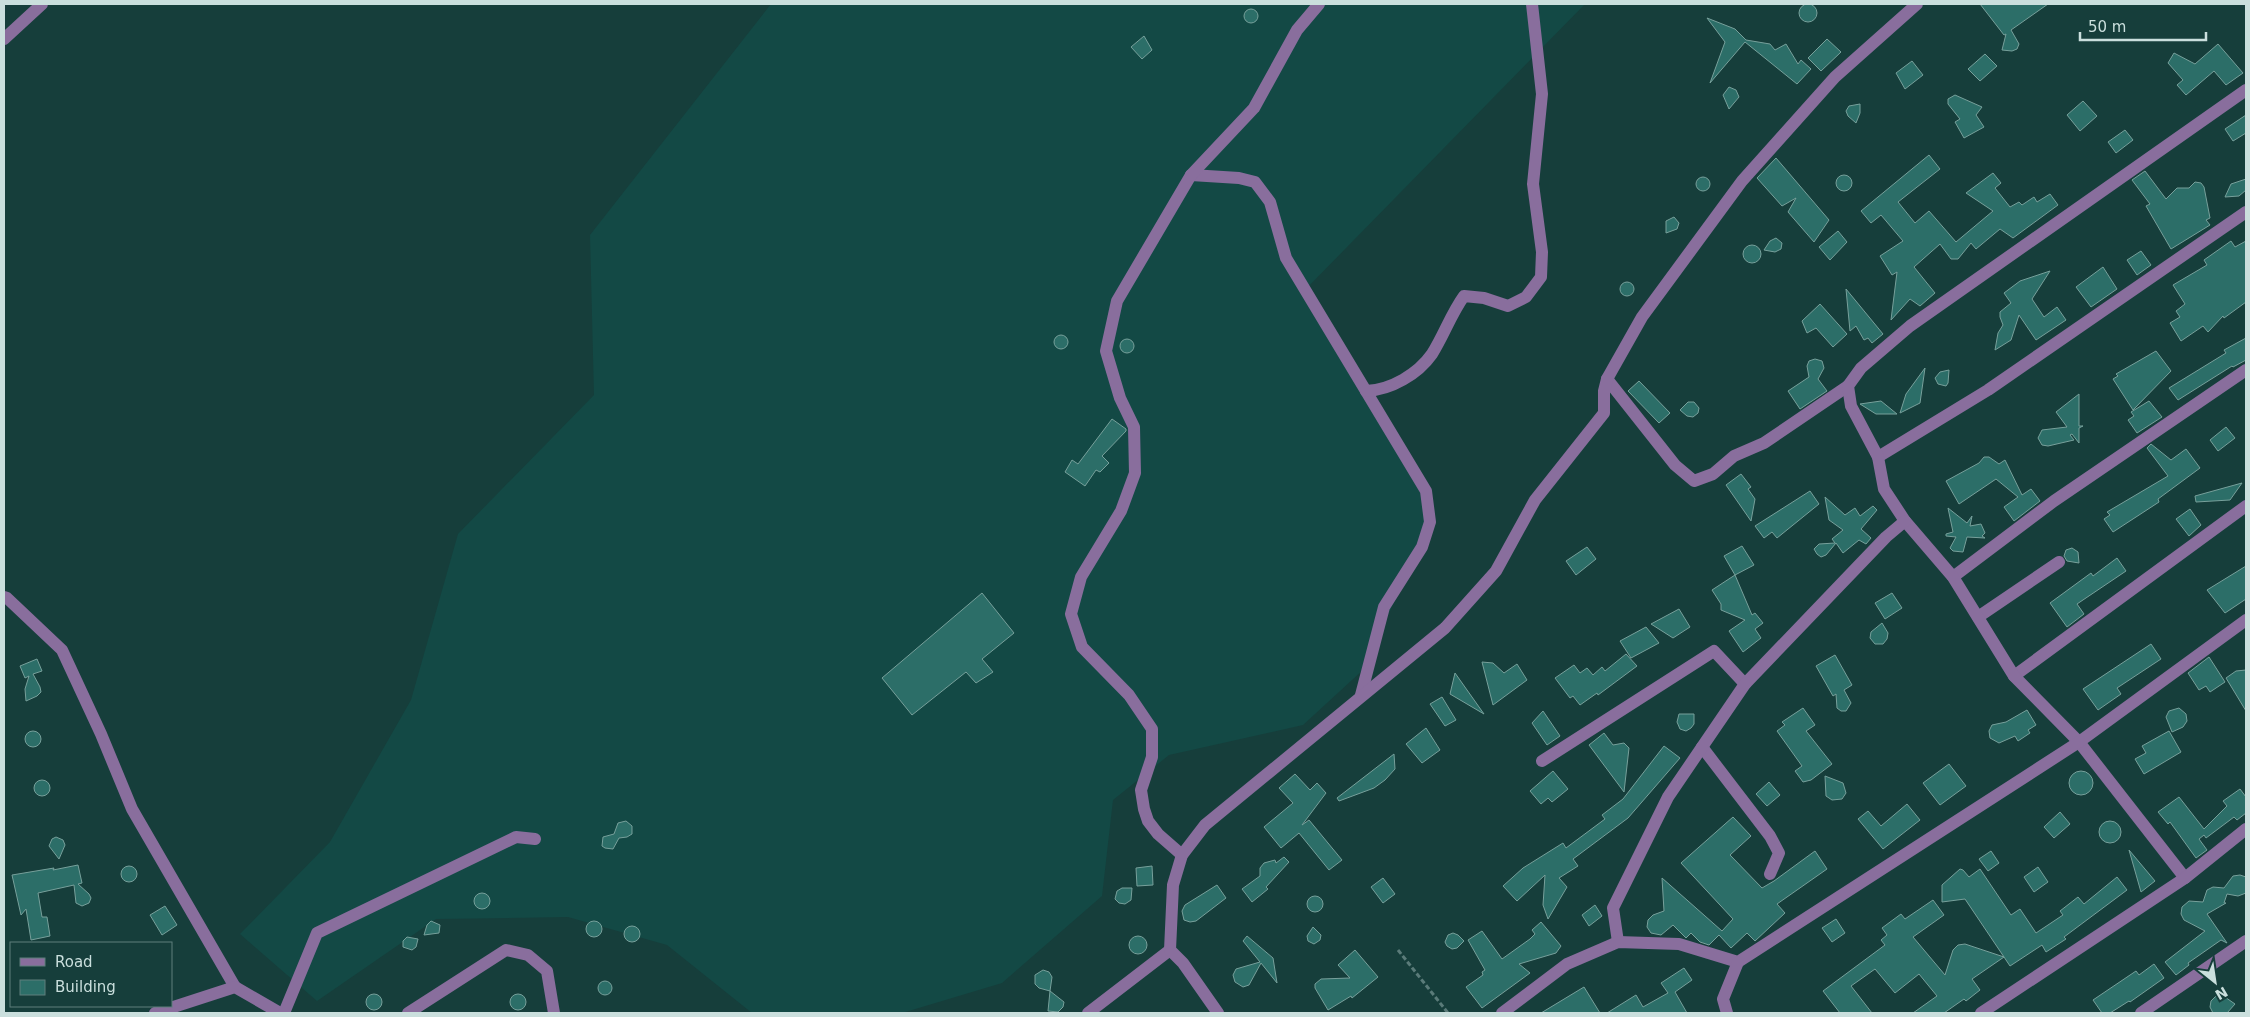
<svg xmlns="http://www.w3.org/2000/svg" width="2250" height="1017" font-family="'DejaVu Sans',sans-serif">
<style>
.built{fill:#134945}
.building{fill:#2c6e68;stroke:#77a09b}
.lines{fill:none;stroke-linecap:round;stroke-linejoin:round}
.path{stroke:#5a7b79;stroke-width:3;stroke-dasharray:5 2.5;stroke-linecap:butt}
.minor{stroke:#896e9d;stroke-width:12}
</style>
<rect width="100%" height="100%" fill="#163e3b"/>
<polygon class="built" points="771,4 1585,4 1301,294 1427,497 1426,531 1364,669 1303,725 1169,755 1113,800 1102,896 1002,983 902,1013 752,1013 667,945 568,917 436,919 317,1001 240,934 330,842 411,700 458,534 594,395 590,235"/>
<g class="building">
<polygon points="1980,4 2048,4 2011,30 2019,44 2017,49 2012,51 2002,50 2006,34 2004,35"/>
<circle cx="1808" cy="13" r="9"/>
<circle cx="1251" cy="16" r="7"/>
<polygon points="1707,18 1735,29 1746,40 1770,44 1775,50 1786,44 1798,64 1801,60 1811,69 1797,84 1745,42 1710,83 1725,42"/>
<polygon points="1144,36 1152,50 1142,59 1131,47"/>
<polygon points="1827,39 1841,52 1821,71 1808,58"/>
<polygon points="2218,44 2243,73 2226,85 2214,71 2186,95 2177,85 2183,80 2168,63 2174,53 2195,64"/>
<polygon points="1985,54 1997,66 1980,81 1968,69"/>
<polygon points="1912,61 1923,75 1905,89 1896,73"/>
<polygon points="1729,87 1736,90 1739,97 1729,109 1723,95"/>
<polygon points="1955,95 1982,107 1976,115 1984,127 1964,138 1955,122 1960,119 1948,104 1948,99"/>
<polygon points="2083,101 2097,116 2080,131 2067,115"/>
<polygon points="1860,104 1860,113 1856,123 1848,116 1846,111 1849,106"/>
<polygon points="2246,115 2246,133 2233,141 2225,129"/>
<polygon points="2125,130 2133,140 2116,153 2108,142"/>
<polygon points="1929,155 1940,169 1898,202 1915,223 1929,211 1956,242 1993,211 1966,193 1993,173 2001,183 1995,188 2010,207 2019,202 2022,205 2034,197 2037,202 2050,194 2058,205 2013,238 2000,229 1976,249 1971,243 1958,259 1951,259 1940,244 1914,267 1935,293 1920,306 1910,299 1891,320 1897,272 1892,275 1880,256 1903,241 1881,215 1871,223 1861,211"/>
<polygon points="1776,158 1829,220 1814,242 1788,212 1796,198 1782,206 1757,178"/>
<polygon points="2145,171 2166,199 2177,188 2189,188 2195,182 2201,183 2204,187 2210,218 2206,220 2210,225 2171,249 2146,206 2150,204 2132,180"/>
<circle cx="1844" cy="183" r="8"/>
<circle cx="1703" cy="184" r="7"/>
<polygon points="2246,179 2246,190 2239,196 2225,197 2231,184"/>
<polygon points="1674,217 1679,223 1677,229 1666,233 1666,221"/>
<polygon points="1838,231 1847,242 1830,260 1819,247"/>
<polygon points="1776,238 1782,243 1781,249 1775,252 1764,250 1770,241"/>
<polygon points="2231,241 2235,247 2246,241 2246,302 2224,318 2223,316 2208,332 2203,326 2181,341 2170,323 2180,317 2176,311 2185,304 2173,285 2207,265 2204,260"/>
<circle cx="1752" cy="254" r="9"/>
<polygon points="2141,251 2151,265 2137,275 2127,260"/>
<polygon points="2103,267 2117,289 2091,307 2076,287"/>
<polygon points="2050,271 2032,299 2044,317 2057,307 2066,320 2036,340 2019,315 2011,340 1995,350 1998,333 2003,325 2000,317 2000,312 2011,303 2004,293 2020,281"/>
<circle cx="1627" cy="289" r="7"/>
<polygon points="1846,289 1883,334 1872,343 1868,338 1864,340 1856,326 1850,331"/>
<polygon points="1820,304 1847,334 1833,347 1816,328 1807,333 1802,321"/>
<circle cx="1061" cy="342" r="7"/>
<polygon points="2246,338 2246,360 2233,367 2232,366 2178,400 2169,388 2226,353 2224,350"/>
<circle cx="1127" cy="346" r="7"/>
<polygon points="2156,351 2171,371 2133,410 2113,379 2118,376 2116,374"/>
<polygon points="1815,359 1822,361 1824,368 1818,379 1827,391 1800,409 1788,391 1809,377 1807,366 1809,361"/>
<polygon points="1925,368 1920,403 1900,413 1906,394"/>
<polygon points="1949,370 1948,383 1946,386 1938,384 1935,378 1940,372"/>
<polygon points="1639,381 1670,413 1659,423 1628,391"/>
<polygon points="2079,394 2079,426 2083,426 2079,428 2079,443 2072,434 2070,435 2074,440 2048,446 2042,445 2038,438 2042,430 2067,427 2056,412"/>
<polygon points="1881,401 1897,414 1876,414 1860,404"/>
<polygon points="2149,401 2162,417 2137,433 2128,420 2134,416 2131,412"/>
<polygon points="1688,402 1694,402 1699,408 1698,413 1693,417 1687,416 1680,410"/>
<polygon points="1112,419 1126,429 1126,431 1102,456 1109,463 1100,472 1096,470 1085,486 1065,472 1072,460 1078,464"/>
<polygon points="2226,427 2235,438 2218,451 2210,440"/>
<polygon points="2151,444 2171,460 2186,449 2200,468 2158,499 2159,502 2113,532 2104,519 2110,515 2107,512 2168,476 2147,448"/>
<polygon points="1984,457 1989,457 1999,464 2005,460 2022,495 2031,489 2040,501 2014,521 2004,507 2018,497 1996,479 1959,504 1946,481 1979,463"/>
<polygon points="1741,474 1751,487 1748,489 1755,499 1751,521 1726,485"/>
<polygon points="2242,483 2230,500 2196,502 2195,496"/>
<polygon points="1810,491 1819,504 1777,538 1772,532 1764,538 1755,526"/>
<polygon points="1825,497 1845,515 1855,508 1860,516 1873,506 1877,510 1861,529 1871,538 1866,544 1859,540 1843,553 1836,543 1826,555 1821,557 1817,554 1814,549 1819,544 1835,543 1832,539 1843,530 1829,520"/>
<polygon points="1948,508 1967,523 1972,516 1970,526 1981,524 1985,533 1982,536 1985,538 1967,537 1963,552 1953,551 1950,548 1956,537 1946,536 1946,534 1953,532"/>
<polygon points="2190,509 2201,525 2189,536 2176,519"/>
<polygon points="1742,546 1754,565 1735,575 1752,615 1755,613 1763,623 1755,629 1761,638 1743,652 1729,631 1745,620 1721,610 1721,604 1712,590 1735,575 1724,556"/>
<polygon points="1587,547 1596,559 1576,575 1566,561"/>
<polygon points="2072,548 2078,552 2079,563 2067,561 2064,556 2066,550"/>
<polygon points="2117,558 2126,571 2077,604 2084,614 2067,627 2050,603 2091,573 2093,576"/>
<polygon points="2246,566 2246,599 2225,613 2207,590"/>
<polygon points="982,593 1014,633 982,659 993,672 976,683 966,672 912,715 882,678"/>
<polygon points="1892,593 1902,608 1885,619 1875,603"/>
<polygon points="1679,609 1690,627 1673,638 1651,624"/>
<polygon points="1882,623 1888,633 1887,639 1883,644 1875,644 1870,638 1871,632"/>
<polygon points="1646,627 1659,643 1631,658 1620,641"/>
<polygon points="2151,644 2161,659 2117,688 2121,694 2098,710 2083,689"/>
<polygon points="1626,654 1637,666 1598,695 1597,693 1580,705 1573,696 1570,698 1555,678 1574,665 1580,673 1587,668 1593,675 1602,667 1605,671"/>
<polygon points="1835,655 1852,685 1844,690 1851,703 1846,711 1841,711 1837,708 1836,694 1833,696 1816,666"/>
<polygon points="2209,657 2225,682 2210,692 2206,686 2199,690 2188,673"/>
<polygon points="37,659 42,671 33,674 40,687 41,692 37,696 26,701 25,689 29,676 25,678 20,666"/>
<polygon points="1482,662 1493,663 1504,673 1517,664 1527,680 1493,705"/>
<polygon points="2246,670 2246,711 2226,678 2236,671"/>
<polygon points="1455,673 1484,714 1450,694"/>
<polygon points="1442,697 1456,720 1445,726 1430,704"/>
<polygon points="1803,708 1815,725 1806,731 1832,764 1811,780 1803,782 1795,771 1802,766 1777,731 1785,725 1782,722"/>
<polygon points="2179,708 2186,714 2187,721 2183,727 2172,732 2166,717 2169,711"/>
<polygon points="2027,710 2036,725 2028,730 2030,733 2018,741 2015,736 1999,743 1990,738 1989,731 1992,725 2006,722"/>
<polygon points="1543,711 1560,736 1547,745 1532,723"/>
<polygon points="1679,714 1694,714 1694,724 1691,728 1686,731 1680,729 1677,722"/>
<polygon points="1426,728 1440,750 1422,763 1406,744"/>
<polygon points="2169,731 2181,752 2144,774 2135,759 2146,753 2142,746"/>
<circle cx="33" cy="739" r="8"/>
<polygon points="1604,733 1613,745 1624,743 1629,748 1624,792 1589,745"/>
<polygon points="1664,746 1680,758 1628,818 1573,859 1578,866 1559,878 1567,887 1548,919 1543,905 1545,875 1517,901 1503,886 1523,868 1563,843 1566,848 1605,819 1602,815 1623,799"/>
<polygon points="1394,754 1395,769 1385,780 1374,788 1339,801 1337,798"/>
<polygon points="1949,764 1966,786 1940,805 1923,783"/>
<polygon points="1553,771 1568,789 1552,802 1548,798 1541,804 1530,791"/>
<circle cx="2081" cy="783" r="12"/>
<polygon points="1295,774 1310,790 1317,783 1326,793 1302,825 1309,820 1342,860 1329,870 1299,833 1281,848 1264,827 1293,803 1279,788"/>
<polygon points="1825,776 1843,783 1846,793 1842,799 1832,800 1826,796"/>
<circle cx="42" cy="788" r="8"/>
<polygon points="1769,782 1780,795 1767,806 1756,794"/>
<polygon points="2240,789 2246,797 2246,813 2237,820 2234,817 2206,838 2204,835 2199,839 2207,850 2196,858 2170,822 2168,824 2158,812 2179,797 2204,829 2227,806 2223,801"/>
<polygon points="1907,804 1920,820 1883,849 1858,819 1868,811 1881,826"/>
<polygon points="2060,812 2070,824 2054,838 2044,827"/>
<polygon points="1733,817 1751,836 1730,855 1762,888 1774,881 1815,851 1827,869 1777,904 1785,913 1755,941 1747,933 1731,948 1719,935 1709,945 1700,942 1691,933 1686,938 1673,925 1661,935 1651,933 1647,927 1648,920 1653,915 1664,911 1662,878 1722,931 1733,919 1681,863"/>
<polygon points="626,821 632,826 632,834 627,837 619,838 613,849 605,848 602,846 603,837 614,834 618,823"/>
<circle cx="2110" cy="832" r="11"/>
<polygon points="56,837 63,840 65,845 59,859 49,846 52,839"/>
<polygon points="2129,850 2155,881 2141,892"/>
<polygon points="1991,851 1999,863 1988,871 1979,859"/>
<polygon points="1284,857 1289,862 1266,887 1268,889 1252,902 1242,889 1260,876 1260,868 1264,863 1275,860 1276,863"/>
<polygon points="78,865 82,883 78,884 89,894 91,898 89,903 82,906 76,903 74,885 38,893 42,917 47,917 50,936 31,940 26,909 21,915 12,875 54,868 53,870"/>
<polygon points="1152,866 1153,885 1137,886 1136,868"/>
<circle cx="129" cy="874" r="8"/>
<polygon points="2038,867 2048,882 2034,892 2024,877"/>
<polygon points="1960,869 1963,870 1969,877 1980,869 2011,915 2020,909 2036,933 2063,915 2060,911 2078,897 2084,904 2117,877 2127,890 2064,937 2066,939 2046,952 2042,945 2010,966 2004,957 1972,979 1980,990 1966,1001 1964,999 1944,1013 1913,1013 1937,996 1919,974 1895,993 1875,969 1851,986 1872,1013 1840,1013 1823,991 1885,945 1881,940 1887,935 1882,928 1901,914 1905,919 1933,900 1944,915 1913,937 1945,975 1953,950 1958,945 1965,944 2004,957 1965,899 1942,902 1942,885"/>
<polygon points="2240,875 2246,877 2246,893 2238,896 2227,894 2224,903 2226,903 2207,914 2227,943 2221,940 2188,963 2189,965 2176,975 2165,962 2205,931 2184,920 2181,914 2182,907 2189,901 2203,902 2207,890 2213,887 2224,888 2233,876"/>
<polygon points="1383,878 1395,894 1383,903 1371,887"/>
<polygon points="1217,885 1226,898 1196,921 1190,922 1184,920 1182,911 1185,905"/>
<polygon points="1122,888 1132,888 1131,900 1125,904 1119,903 1115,899 1117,891"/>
<circle cx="482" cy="901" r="8"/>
<circle cx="1315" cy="904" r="8"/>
<polygon points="1595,905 1602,916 1589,926 1582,915"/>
<polygon points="165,906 177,925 162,935 150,915"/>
<polygon points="1836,919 1845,933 1832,942 1822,928"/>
<circle cx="594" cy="929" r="8"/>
<polygon points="431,921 440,925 439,933 424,935 427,925"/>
<polygon points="1541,922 1561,946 1556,953 1519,964 1530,973 1482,1008 1466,987 1483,975 1482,972 1485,970 1468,940 1482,931 1502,959 1530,939 1535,934 1532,930"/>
<circle cx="632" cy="934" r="8"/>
<polygon points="1313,927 1321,935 1320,940 1314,944 1308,941 1307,936"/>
<polygon points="1453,933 1458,935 1464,941 1457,948 1452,949 1447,946 1445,942 1448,935"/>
<circle cx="1138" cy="945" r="9"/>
<polygon points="1247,936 1273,958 1277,983 1261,963 1249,985 1243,987 1235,982 1233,975 1236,969 1260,962 1243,941"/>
<polygon points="407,937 418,939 416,947 412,950 403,947 403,941"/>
<polygon points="1355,950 1378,977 1352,998 1351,996 1328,1010 1315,988 1315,984 1321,979 1350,978 1338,965"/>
<polygon points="2154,964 2164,978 2130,1002 2129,1001 2110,1013 2102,1013 2093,1000 2136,971 2139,975"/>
<polygon points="1684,968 1692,980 1675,992 1687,1013 1607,1013 1636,995 1643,1007 1668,993 1661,983"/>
<polygon points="1043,970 1049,972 1052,977 1050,991 1064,1002 1063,1007 1058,1012 1048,1011 1050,991 1039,988 1035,984 1035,975"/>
<circle cx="605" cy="988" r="7"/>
<polygon points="1584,987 1600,1013 1541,1013"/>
<circle cx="518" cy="1002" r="8"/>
<circle cx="374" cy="1002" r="8"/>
<polygon points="2222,995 2235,1004 2227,1013 2213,1013 2210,1007 2211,1001 2216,996"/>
</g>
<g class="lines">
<polyline class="path" points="1398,950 1448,1013"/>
<g class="minor">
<polyline points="4,39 42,4"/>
<polyline points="1191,175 1239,178 1255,182 1270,202 1286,258 1426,491 1430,522 1422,547 1384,607 1361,695"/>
<polyline points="1607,379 1675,465 1694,481 1713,474 1734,456 1764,443 1848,386"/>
<path d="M1366,391C1391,390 1418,374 1432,354C1444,335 1451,314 1464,296L1484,298L1508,306L1526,297L1541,277L1542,252L1533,184L1542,94L1532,4"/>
<polyline points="1878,457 1988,390 2246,212"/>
<polyline points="1953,577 2054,501 2246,370"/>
<polyline points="4,597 7,598 62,650 101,734 132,809 235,987"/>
<polyline points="1978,617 2059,562"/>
<polyline points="2014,676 2246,506"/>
<polyline points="1702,747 1770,836 1779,853 1770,874"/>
<polyline points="1542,761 1714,651 1745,684"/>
<polyline points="1182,855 1158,834 1148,821 1144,809 1141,790 1152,757 1152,729 1129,695 1082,647 1071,614 1081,577 1121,511 1135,473 1134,427 1120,398 1106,351 1117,301 1191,175 1254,108 1297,30 1319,4"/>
<polyline points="2185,878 2079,742 2014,676 1953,577 1905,521 1884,489 1878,457 1851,406 1848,386 1861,368 1910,326 2246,90"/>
<polyline points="1618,942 1613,908 1668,797 1745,684 1886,537 1905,521"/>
<polyline points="155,1013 235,987 280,1013"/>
<polyline points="284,1013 317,933 516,837 535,839"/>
<polyline points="408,1013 506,950 528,955 547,971 554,1013"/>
<polyline points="1088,1013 1170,950"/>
<polyline points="1218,1013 1183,963 1170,950 1173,885 1182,855 1205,825 1445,628 1496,571 1535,500 1604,413 1604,391 1607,379 1642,317 1742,181 1835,77 1917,4"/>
<polyline points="1502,1013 1567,964 1618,942 1679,944 1738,962 2079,742 2246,620"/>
<polyline points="1727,1013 1723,999 1738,962"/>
<polyline points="1981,1013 2185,878 2246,829"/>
<polyline points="2141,1013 2246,941"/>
</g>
</g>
<rect width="2250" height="1017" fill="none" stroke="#cadfdd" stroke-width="10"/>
<rect x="10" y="942" width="162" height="65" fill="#163e3b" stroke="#5e7e7c"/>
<rect x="20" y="958" width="25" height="8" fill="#896e9d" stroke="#5e7e7c"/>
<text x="55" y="967" font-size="15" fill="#cadfdd">Road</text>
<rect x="20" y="980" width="25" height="15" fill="#2c6e68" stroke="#5e7e7c"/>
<text x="55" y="992" font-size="15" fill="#cadfdd">Building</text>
<g transform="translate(2215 982) rotate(150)" stroke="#163e3b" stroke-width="4" paint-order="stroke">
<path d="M0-4L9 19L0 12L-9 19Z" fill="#cadfdd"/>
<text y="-8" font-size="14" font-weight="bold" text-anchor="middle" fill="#cadfdd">N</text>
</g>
<path d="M2080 32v8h126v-8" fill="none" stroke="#cadfdd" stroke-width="2.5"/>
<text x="2088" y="32" font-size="15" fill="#cadfdd" stroke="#163e3b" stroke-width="4" paint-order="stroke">50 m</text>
</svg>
